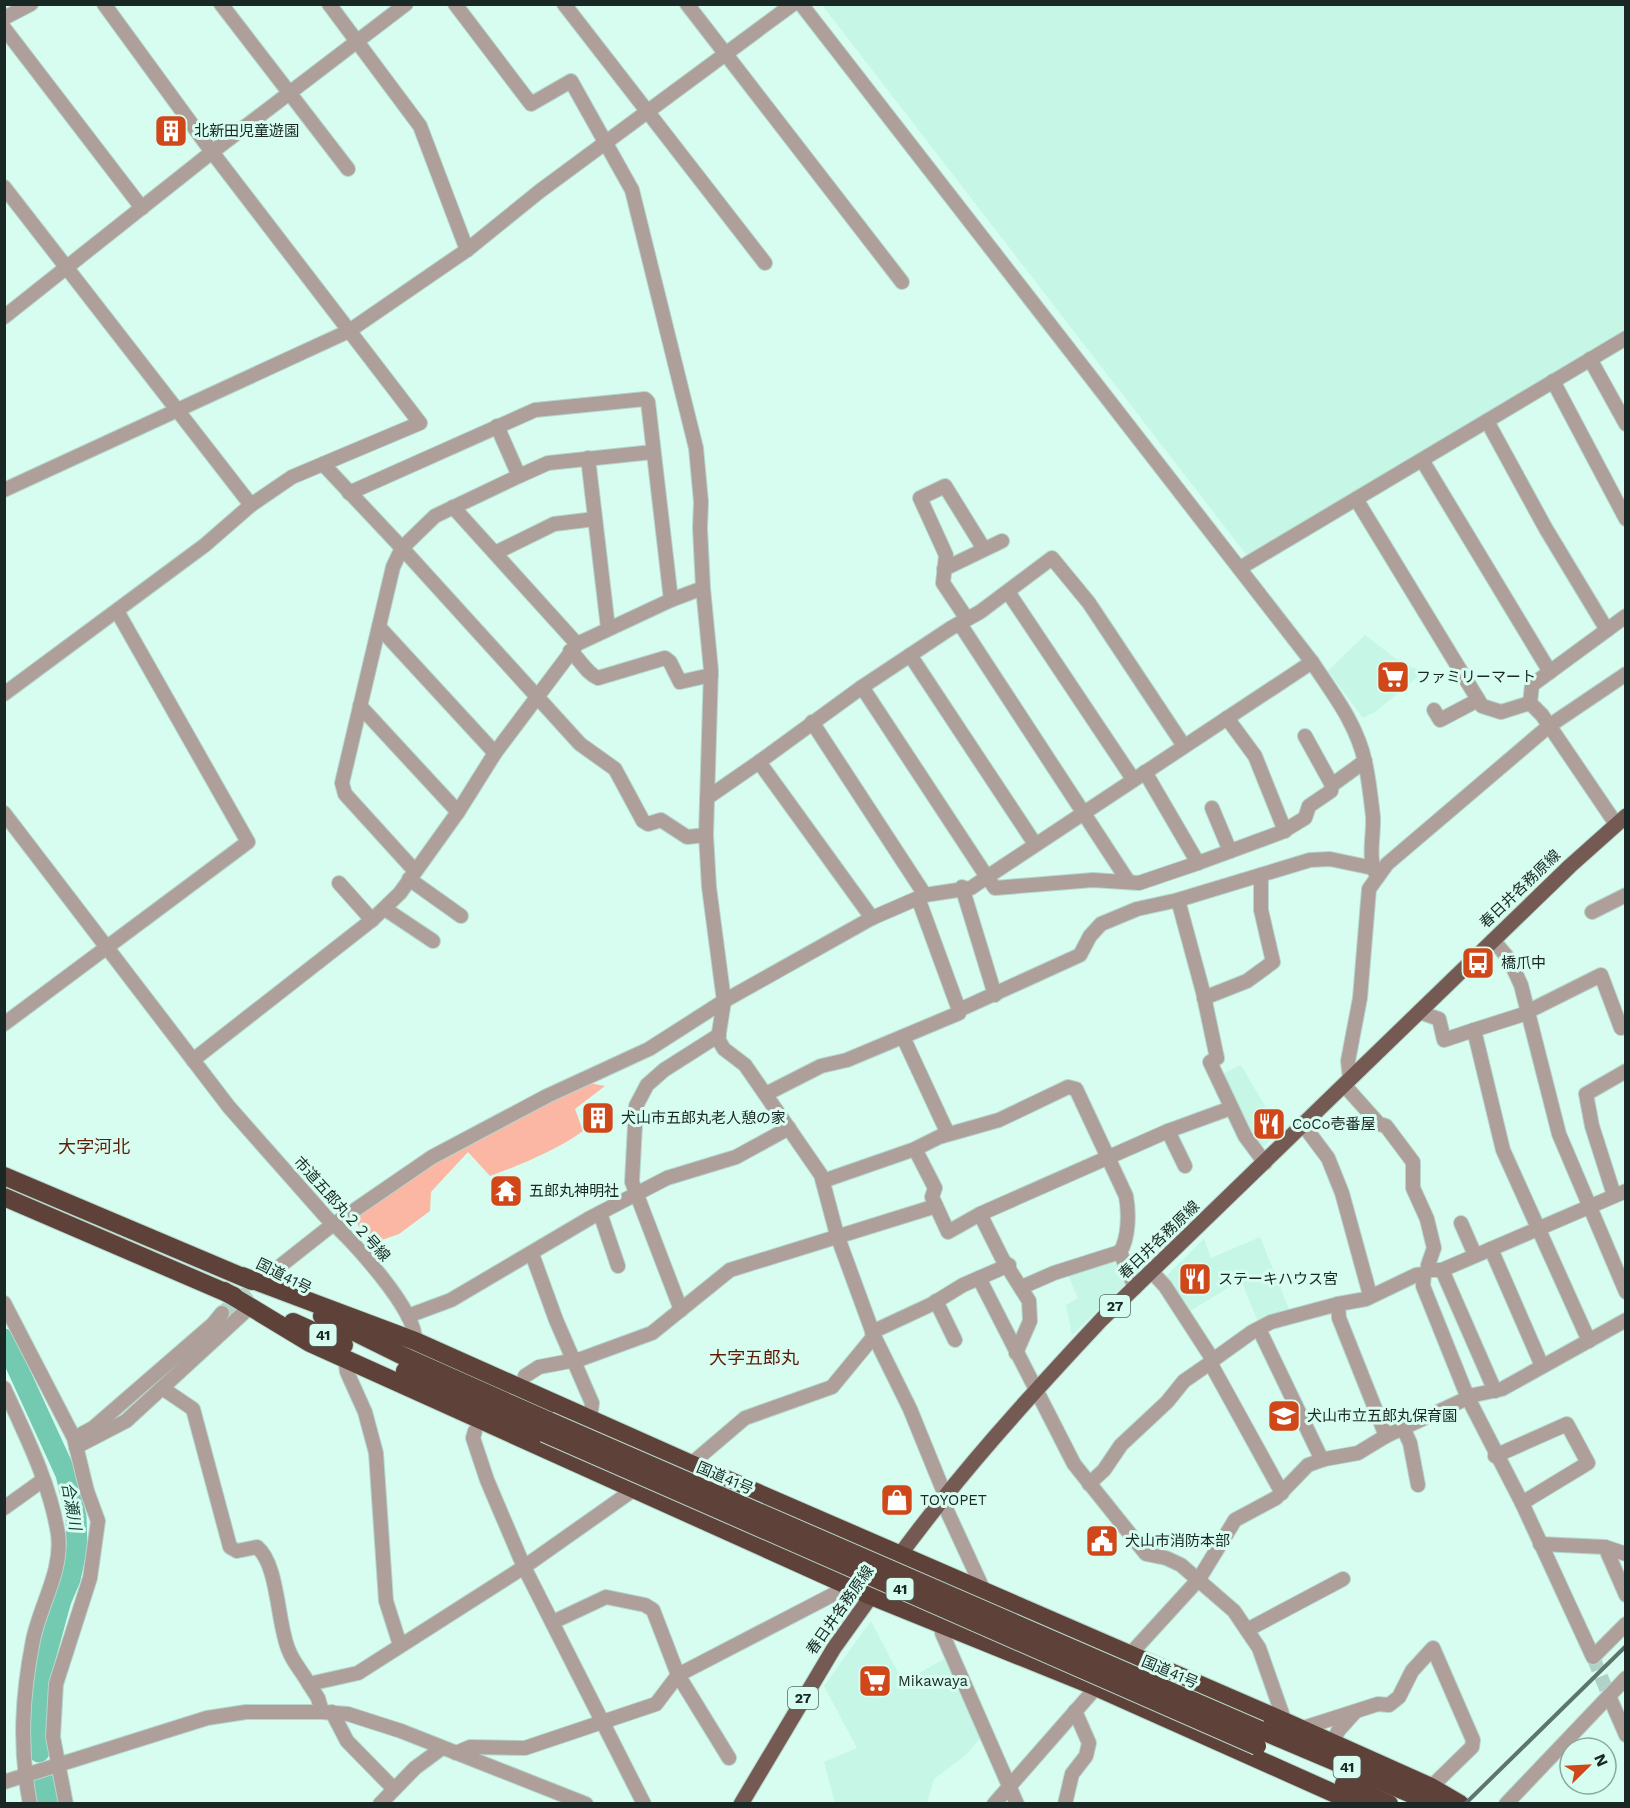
<svg xmlns="http://www.w3.org/2000/svg" width="1630" height="1808" font-family="'Work Sans','Noto Sans JP',sans-serif">
<style>
.built{fill:#c6f6e6}
.green{fill:#fbb7a3}
.lines{fill:none;stroke-linecap:round;stroke-linejoin:round}
.river{stroke:#74c9b1;stroke-width:21}
.minor-tunnel{stroke:#b1d2c8;stroke-width:14;stroke-dasharray:14 7;stroke-linecap:butt}
.minor-casing{stroke:#b5d7cc;stroke-width:16}
.major-casing{stroke:#b5d7cc;stroke-width:17}
.highway-casing{stroke:#b5d7cc;stroke-width:20}
.minor{stroke:#ae9f9a;stroke-width:14}
.major{stroke:#745a52;stroke-width:15}
.highway{stroke:#5e4239;stroke-width:18}
.rail{stroke:#5e756e;stroke-width:4}
.highway-bridge-casing{stroke:#b5d7cc;stroke-width:20;stroke-linecap:butt}
.highway-bridge{stroke:#5e4239;stroke-width:18}
.labels{text-anchor:middle;stroke-width:6;stroke-linejoin:round;paint-order:stroke}
.shield{fill:#d7fdf1;stroke:#526862;stroke-width:1.5}
.shield-label{font-size:14px;font-weight:bold;fill:#192824}
.poi-label{font-size:15px;fill:#192824;stroke:#d7fdf1;text-anchor:start}
.street-label{font-size:15px;fill:#192824;stroke:#d7fdf1}
.water-label{font-size:16px;font-style:italic;fill:#183f35;stroke:#d7fdf1}
.quarter-label{font-size:18px;fill:#5f1d08;stroke:#d7fdf1}
</style>
<rect width="100%" height="100%" fill="#d7fdf1"/>
<g class="built">
<polygon points="822,5 1625,5 1625,332 1248,557"/>
<polygon points="1365,635 1404,665 1425,671 1375,712 1363,718 1328,671"/>
<polygon points="1241,1065 1280,1131 1259,1151 1220,1075"/>
<polygon points="1260,1237 1289,1309 1258,1322 1241,1280 1187,1313 1164,1278 1204,1239 1211,1258"/>
<polygon points="1117,1257 1125,1275 1124,1285 1072,1335 1066,1305 1078,1298 1067,1273"/>
<polygon points="871,1621 903,1682 944,1659 964,1693 981,1737 966,1755 934,1779 927,1803 835,1803 824,1762 857,1748 824,1686"/>
</g>
<path class="green" d="M589,1083L605,1086L575,1109L583,1131C555,1151 522,1164 490,1176L468,1152L431,1192L430,1211L399,1234L379,1241L361,1231L355,1219L433,1162Z"/>
<g class="lines">
<g class="river">
<polyline points="4,1339 66,1474 76,1517 77,1547 70,1579 61,1600 38,1684 39,1752"/>
<polyline points="44,1781 48,1804"/>
</g>
<g class="minor-tunnel">
<polyline points="222,1313 264,1279"/>
<polyline points="1593,1657 1609,1696"/>
</g>
<g class="minor-casing">
<g id="minor">
<polyline points="221,4 348,169"/>
<polyline points="329,4 420,126 467,250"/>
<polyline points="455,4 531,104 571,81 632,190 696,448 701,502 700,528 703,588 711,670 706,835 709,887 724,1001 718,1039 724,1049 745,1065 821,1175 837,1235 874,1336 910,1409 945,1495"/>
<polyline points="564,4 765,263"/>
<polyline points="687,4 902,282"/>
<path d="M801,4L1312,662C1333,694 1357,724 1365,762C1369,780 1371,799 1373,817C1374,836 1367,860 1377,876"/>
<polyline points="4,18 31,4"/>
<polyline points="4,28 142,208"/>
<polyline points="4,187 251,505"/>
<polyline points="4,317 212,152 406,4"/>
<polyline points="1590,359 1626,424"/>
<polyline points="1553,381 1626,519"/>
<polyline points="1487,421 1546,529 1607,630"/>
<polyline points="497,426 519,476"/>
<polyline points="588,458 608,628"/>
<polyline points="1422,460 1550,672"/>
<polyline points="323,464 402,548 580,744 615,769 643,821 648,824 661,820 687,837 706,835"/>
<polyline points="4,490 349,331 467,250 540,191 793,4"/>
<polyline points="1356,499 1482,706 1501,712 1530,703"/>
<polyline points="453,507 577,644"/>
<polyline points="495,553 554,524 595,519"/>
<polyline points="1240,568 1626,338"/>
<polyline points="944,569 1002,541"/>
<polyline points="1008,592 1133,779"/>
<polyline points="671,600 703,588"/>
<polyline points="967,619 943,583 946,555 920,498 945,486 984,549"/>
<polyline points="960,624 1128,881"/>
<polyline points="379,627 495,753"/>
<path d="M570,651C581,660 586,673 598,678L665,658L670,662L680,682L711,675"/>
<polyline points="910,655 1035,844"/>
<polyline points="862,687 987,877 1312,662"/>
<polyline points="4,694 205,545 251,505 292,477 420,423 212,152 104,4"/>
<polyline points="1530,703 1542,715 1616,824"/>
<polyline points="1530,703 1532,685 1626,616"/>
<polyline points="360,706 458,812"/>
<polyline points="1434,710 1440,720 1478,700"/>
<polyline points="1227,718 1255,756 1285,831"/>
<polyline points="812,722 925,895"/>
<polyline points="1305,736 1332,785"/>
<polyline points="707,798 759,762"/>
<polyline points="1212,808 1230,851"/>
<path d="M4,813L229,1107L327,1218C351,1239 417,1310 415,1341"/>
<polyline points="1198,863 1282,832 1305,818 1309,806 1331,791 1332,785 1365,761"/>
<polyline points="415,871 345,794 342,783 393,567 402,548 435,516 519,476 548,463 653,452"/>
<polyline points="409,879 461,916"/>
<polyline points="339,883 372,920"/>
<polyline points="962,887 995,995"/>
<polyline points="918,898 959,1010"/>
<polyline points="1178,900 1203,992 1217,1058 1210,1062 1245,1136 1265,1163"/>
<polyline points="385,909 433,941"/>
<polyline points="1592,912 1626,895"/>
<polyline points="872,918 759,762 862,687 951,628 980,612 1052,558 1089,603 1184,746"/>
<polyline points="1493,940 1509,959 1521,985 1559,1134 1626,1292"/>
<polyline points="1204,998 1247,981 1273,962 1261,910 1261,875"/>
<polyline points="1419,1012 1439,1019 1444,1040 1474,1030"/>
<polyline points="4,1024 248,842 117,611"/>
<polyline points="903,1037 948,1134"/>
<polyline points="193,1060 372,920 400,893 458,812 495,753 577,644 671,600 648,402 645,399 535,410 349,493"/>
<polyline points="1350,1079 1348,1061 1360,998 1369,889 1387,864 1549,726 1626,674"/>
<polyline points="1345,1086 1379,1124 1386,1126 1413,1162 1413,1188 1427,1219 1434,1248 1428,1265 1429,1270"/>
<polyline points="766,1094 821,1066 847,1060 959,1013 959,1010 1080,955 1090,936 1101,924 1137,909 1178,900 1310,860 1330,859 1373,868"/>
<polyline points="1304,1126 1328,1158 1342,1193 1370,1295"/>
<polyline points="1168,1131 1185,1166"/>
<polyline points="915,1149 935,1188 932,1197 948,1232 980,1214 1168,1131 1231,1108"/>
<path d="M823,1181L915,1149L939,1137L999,1120L1068,1087L1076,1089L1126,1196C1129,1212 1129,1238 1120,1252L1135,1288"/>
<polyline points="1626,1191 1442,1270 1429,1270 1424,1274 1423,1286 1468,1398 1522,1503 1593,1657 1626,1624"/>
<polyline points="1614,1195 1592,1126 1586,1094 1626,1071"/>
<polyline points="600,1213 618,1266"/>
<polyline points="980,1214 1002,1258 1029,1301 1030,1321 1016,1353"/>
<polyline points="1461,1223 1475,1255"/>
<polyline points="1491,1249 1542,1366"/>
<polyline points="532,1254 556,1320 592,1403 590,1419"/>
<polyline points="1442,1270 1495,1391"/>
<polyline points="1152,1272 1165,1286 1213,1360 1252,1332 1271,1322 1338,1304"/>
<polyline points="270,1274 327,1229 432,1157 547,1096 649,1049 724,1001 872,918 925,895 971,888 987,877 995,888 1093,880 1139,883 1198,863 1145,772"/>
<polyline points="979,1278 1074,1464 1146,1554 1166,1558 1181,1565 1234,1611 1259,1648 1285,1722"/>
<polyline points="1022,1287 1054,1273 1120,1252"/>
<polyline points="936,1301 955,1340"/>
<polyline points="4,1303 74,1438 87,1491 98,1521 90,1578 56,1684 53,1737 66,1804"/>
<polyline points="681,1310 632,1182 636,1106 647,1085 664,1070 719,1035"/>
<polyline points="408,1316 451,1300 590,1218 667,1178 736,1157 789,1128"/>
<polyline points="1259,1329 1322,1460"/>
<polyline points="872,1332 932,1304 963,1285 1009,1265"/>
<polyline points="1589,1341 1503,1150 1474,1030 1521,1015 1601,975 1621,1028"/>
<polyline points="345,1358 347,1372 365,1412 376,1453 386,1601 400,1645"/>
<polyline points="1213,1360 1212,1366 1282,1493"/>
<polyline points="525,1376 539,1367 581,1359 652,1333 730,1270 936,1206"/>
<path d="M4,1388C25,1434 50,1483 58,1534C63,1571 40,1605 33,1640C22,1696 19,1747 30,1804"/>
<path d="M162,1388L193,1409L230,1547L237,1551L257,1547C279,1565 277,1625 289,1651C293,1662 303,1673 309,1684"/>
<polyline points="1403,1428 1410,1443 1418,1485"/>
<polyline points="475,1431 473,1438 487,1480 524,1567 644,1804"/>
<polyline points="78,1436 93,1428 213,1324 222,1313"/>
<polyline points="1386,1436 1339,1318 1338,1304 1366,1299 1416,1275 1424,1274"/>
<polyline points="76,1447 126,1421 250,1307"/>
<polyline points="1495,1456 1567,1424 1588,1463 1522,1503"/>
<polyline points="691,1464 745,1418 832,1387 874,1336"/>
<polyline points="1089,1484 1104,1470 1121,1445 1167,1402 1184,1381 1213,1361"/>
<polyline points="942,1500 984,1591"/>
<polyline points="4,1508 43,1480"/>
<polyline points="1540,1544 1605,1547 1626,1595"/>
<polyline points="1605,1547 1626,1554"/>
<polyline points="553,1622 606,1597 645,1605 653,1610 678,1675 729,1758"/>
<polyline points="945,1623 942,1633 1017,1804"/>
<polyline points="1247,1630 1343,1579"/>
<polyline points="1124,1661 1199,1579 1235,1520 1276,1498 1308,1465 1325,1459 1358,1453 1386,1436 1474,1395 1502,1389 1626,1320"/>
<polyline points="1609,1696 1626,1735"/>
<polyline points="322,1712 318,1698 309,1684 358,1673 524,1567 636,1488"/>
<polyline points="332,1712 347,1741 394,1789"/>
<polyline points="1300,1729 1378,1704 1389,1705 1399,1697 1412,1671 1433,1648 1473,1740 1472,1747 1431,1787"/>
<polyline points="1333,1743 1338,1731 1355,1712"/>
<polyline points="456,1753 470,1747 525,1748 656,1704 678,1675 836,1593"/>
<polyline points="4,1782 207,1718 246,1712 322,1712 348,1714 401,1731 586,1804"/>
<polyline points="380,1804 415,1768 442,1748"/>
<polyline points="994,1804 1101,1682"/>
<polyline points="1065,1804 1072,1774 1086,1756 1089,1743 1075,1711"/>
<polyline points="1506,1804 1626,1678"/>
</g>
</g>
<g class="major-casing">
<g id="major">
<path d="M894,1563C957,1476 1029,1397 1102,1319L1570,866L1626,816"/>
<polyline points="741,1804 834,1648 877,1588"/>
</g>
</g>
<g class="highway-casing">
<g id="highway">
<polyline points="4,1176 252,1281"/>
<polyline points="4,1197 234,1296"/>
<polyline points="242,1276 415,1341 691,1464 1279,1719 1431,1787 1460,1804"/>
<polyline points="224,1291 310,1343 871,1596 1096,1687 1358,1804"/>
<polyline points="322,1316 403,1356 549,1421"/>
<polyline points="293,1322 344,1345"/>
<polyline points="405,1371 544,1433"/>
<polyline points="1260,1730 1435,1804"/>
<polyline points="1344,1784 1389,1804"/>
</g>
</g>
<use href="#minor" class="minor"/>
<use href="#major" class="major"/>
<use href="#highway" class="highway"/>
<polyline class="rail" points="1465,1804 1626,1646"/>
<g class="highway-bridge-casing">
<g id="highway-bridge">
<polyline points="549,1421 1260,1730"/>
<polyline points="544,1433 1257,1746"/>
</g>
</g>
<use href="#highway-bridge" class="highway-bridge"/>
</g>
<defs>
<g id="building-square" transform="scale(1.725)"><rect x="-9" y="-9" width="18" height="18" rx="4" fill="#d0481a" stroke="#d7fdf1"/><path d="M-4-6H4V6H1V3H-1V6H-4ZM-2.5-4.3h1.7v1.8h-1.7ZM.8-4.3h1.7v1.8H.8ZM-2.5-1h1.7V.8h-1.7ZM.8-1h1.7V.8H.8Z" fill="#fff"/></g>
<g id="supermarket-square" transform="scale(1.725)"><rect x="-9" y="-9" width="18" height="18" rx="4" fill="#d0481a" stroke="#d7fdf1"/><path d="M-6-5.5h2.5l.6 2H6L4.5 2H-2.5L-4.4-4H-6ZM-1.5 3.2a1.3 1.3 0 1 0 .1 0ZM3 3.2a1.3 1.3 0 1 0 .1 0Z" fill="#fff"/></g>
<g id="bus-square" transform="scale(1.725)"><rect x="-9" y="-9" width="18" height="18" rx="4" fill="#d0481a" stroke="#d7fdf1"/><path d="M-5-6H5V4H4V6H2V4H-2V6H-4V4H-5ZM-3.5-4V0h7V-4ZM-3.5 1.2v1.5H-2V1.2ZM2 1.2v1.5H3.5V1.2Z" fill="#fff"/></g>
<g id="restaurant-square" transform="scale(1.725)"><rect x="-9" y="-9" width="18" height="18" rx="4" fill="#d0481a" stroke="#d7fdf1"/><path d="M-5-6h1v4h1v-4h1v4h1v-4h1v5L-1.5 .5V6h-2V.5L-5-1ZM5-6V6H3V1.5H1.5Q1.5-4 5-6Z" fill="#fff"/></g>
<g id="temple-square" transform="scale(1.725)"><rect x="-9" y="-9" width="18" height="18" rx="4" fill="#d0481a" stroke="#d7fdf1"/><path d="M0-6L5-2H3V0L6.5 2.5H4V6H1.5V3h-3V6H-4V2.5H-6.5L-3 0V-2H-5Z" fill="#fff"/></g>
<g id="school-square" transform="scale(1.725)"><rect x="-9" y="-9" width="18" height="18" rx="4" fill="#d0481a" stroke="#d7fdf1"/><path d="M0-5L7-2L0 1L-7-2ZM-4 1L0 2.5L4 1V4Q0 6-4 4Z" fill="#fff"/></g>
<g id="shop-square" transform="scale(1.725)"><rect x="-9" y="-9" width="18" height="18" rx="4" fill="#d0481a" stroke="#d7fdf1"/><path d="M-5-2.5h2.3a2.7 3.5 0 0 1 5.4 0H5L5.5 6h-11ZM-1.5-2.5h3a1.5 2.3 0 0 0-3 0Z" fill="#fff"/></g>
<g id="civic-square" transform="scale(1.725)"><rect x="-9" y="-9" width="18" height="18" rx="4" fill="#d0481a" stroke="#d7fdf1"/><path d="M-.6-6.5H3V-4.5H.6V-3L4-1V1h2V6H-6V1h2V-1L-.6-3ZM-1.2 2.5V6h2.4V2.5Z" fill="#fff"/></g>
</defs>
<g fill-rule="evenodd">
<use href="#building-square" x="171" y="131"/>
<use href="#supermarket-square" x="1393" y="677"/>
<use href="#bus-square" x="1478" y="963"/>
<use href="#building-square" x="598" y="1118"/>
<use href="#restaurant-square" x="1269" y="1124"/>
<use href="#temple-square" x="506" y="1191"/>
<use href="#restaurant-square" x="1195" y="1279"/>
<use href="#school-square" x="1284" y="1416"/>
<use href="#shop-square" x="897" y="1500"/>
<use href="#civic-square" x="1102" y="1541"/>
<use href="#supermarket-square" x="875" y="1681"/>
</g>
<g class="labels">
<g class="shield">
<rect x="1100" y="1295" width="30" height="22" rx="4.5"/>
<rect x="309.5" y="1324" width="27" height="22" rx="4.5"/>
<rect x="886.5" y="1578" width="27" height="22" rx="4.5"/>
<rect x="788" y="1687" width="30" height="22" rx="4.5"/>
<rect x="1333.5" y="1756" width="27" height="22" rx="4.5"/>
</g>
<g class="shield-label">
<text x="1115" y="1311">27</text>
<text x="323" y="1340">41</text>
<text x="900" y="1594">41</text>
<text x="803" y="1703">27</text>
<text x="1347" y="1772">41</text>
</g>
<g class="poi-label">
<text x="194" y="136">北新田児童遊園</text>
<text x="1416" y="682">ファミリーマート</text>
<text x="1501" y="968">橋爪中</text>
<text x="621" y="1123">犬山市五郎丸老人憩の家</text>
<text x="1292" y="1129">CoCo壱番屋</text>
<text x="529" y="1196">五郎丸神明社</text>
<text x="1218" y="1284">ステーキハウス宮</text>
<text x="1307" y="1421">犬山市立五郎丸保育園</text>
<text x="920" y="1505">TOYOPET</text>
<text x="1125" y="1546">犬山市消防本部</text>
<text x="898" y="1686">Mikawaya</text>
</g>
<g class="street-label">
<text transform="translate(1520 889) rotate(-44)" y="5">春日井各務原線</text>
<text transform="translate(342 1209) rotate(48)" y="5">市道五郎丸２２号線</text>
<text transform="translate(1159 1240) rotate(-44)" y="5">春日井各務原線</text>
<text transform="translate(284 1276) rotate(27)" y="5">国道41号</text>
<text transform="translate(725 1478) rotate(23)" y="5">国道41号</text>
<text transform="translate(840 1610) rotate(-55)" y="5">春日井各務原線</text>
<text transform="translate(1170 1672) rotate(23)" y="5">国道41号</text>
</g>
<g class="water-label">
<text transform="translate(72 1506) rotate(80)" y="6">合瀬川</text>
</g>
<g class="quarter-label">
<text x="94" y="1153">大字河北</text>
<text x="754" y="1364">大字五郎丸</text>
</g>
</g>
<rect width="1630" height="1808" fill="none" stroke="#192824" stroke-width="12"/>
<g transform="translate(1588 1766) rotate(66)"><circle r="28" fill="#d7fdf1" stroke="#8ba89f" stroke-width="1.5"/>
<path d="M0-4.5L10 22L0 15L-10 22Z" fill="#d0481a"/>
<text y="-9" font-size="16" font-weight="bold" text-anchor="middle" fill="#192824">N</text>
</g>
</svg>
